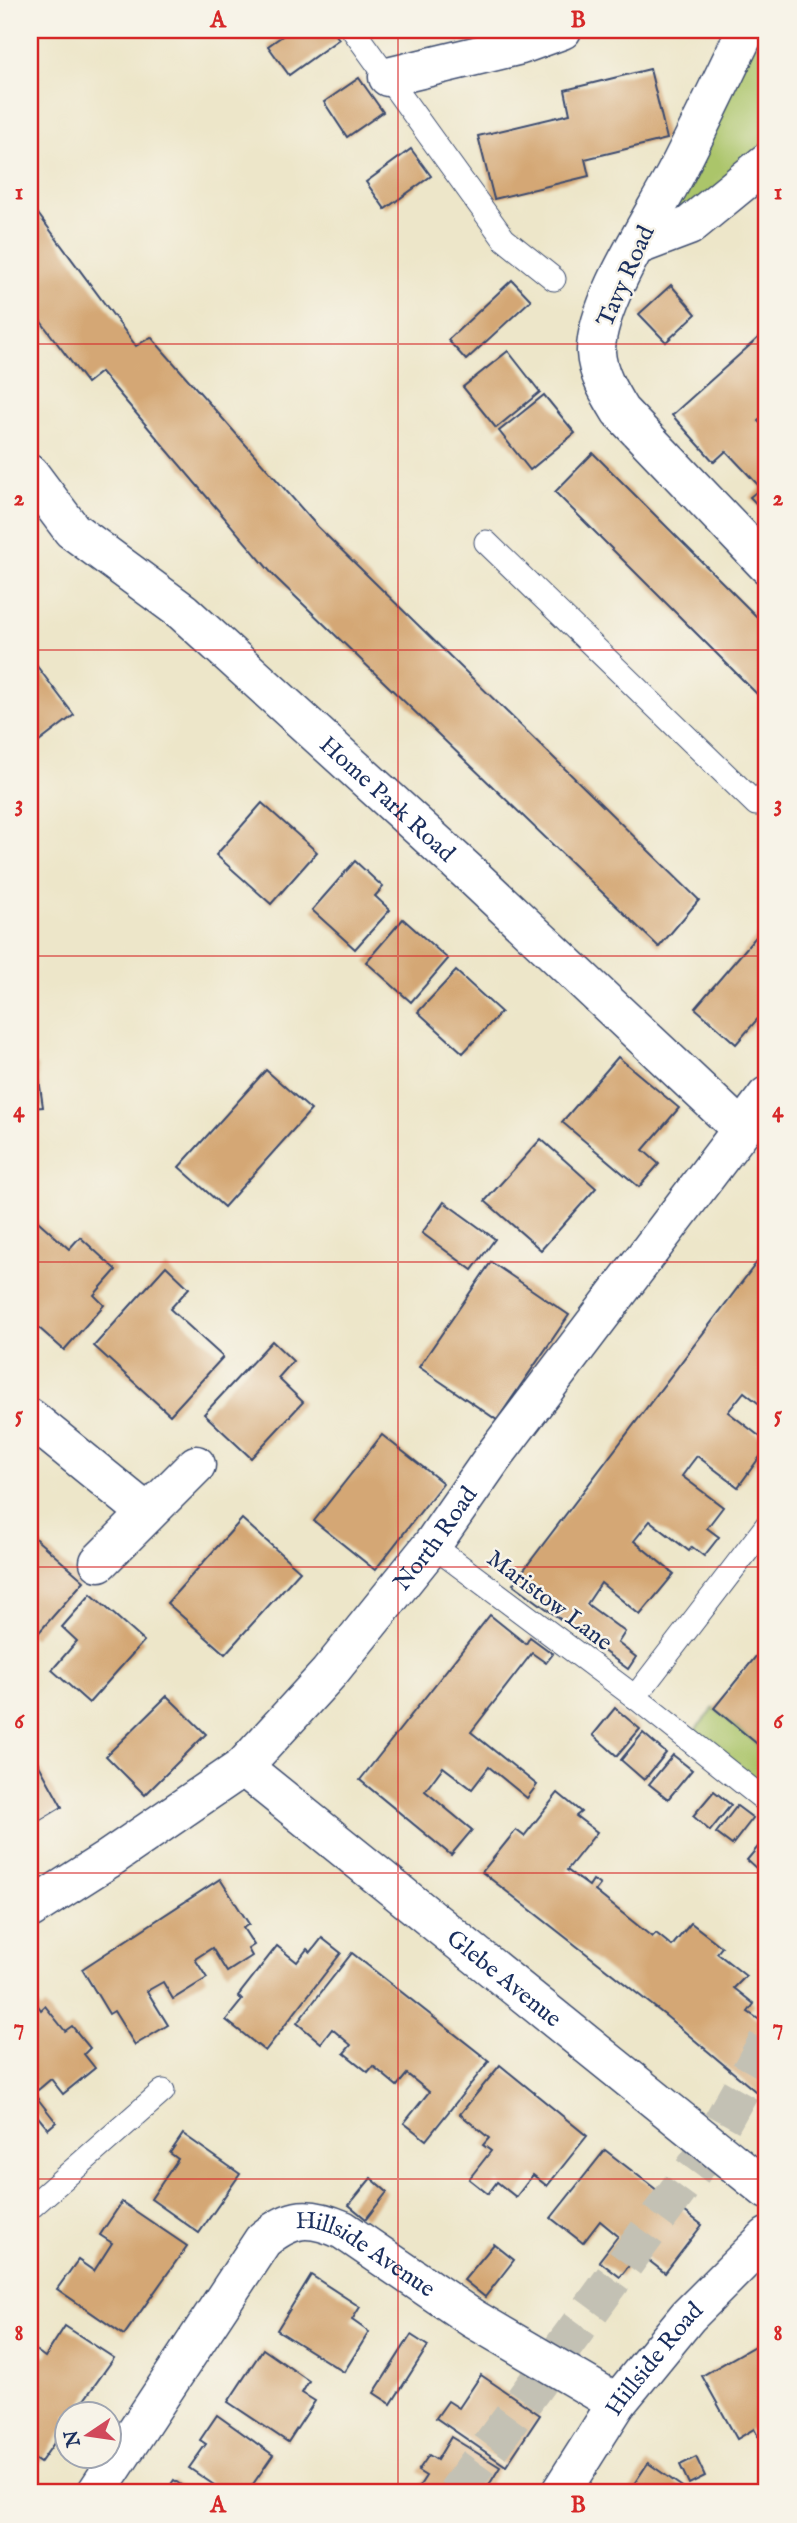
<svg xmlns="http://www.w3.org/2000/svg" width="797" height="2523" font-family="'IM FELL English',serif">
<style>
.green{fill:#abc56b;stroke:#637a64;stroke-width:2}
.building{fill:#d4a774}
.lines{fill:none;stroke-linecap:round;stroke-linejoin:round}
.trunk-tunnel{stroke:#c3c1b4;stroke-width:38;stroke-dasharray:38 19;stroke-linecap:butt}
.service-casing{stroke:#3a4a6e;stroke-width:25}
.minor-casing{stroke:#3a4a6e;stroke-width:41}
.secondary-casing{stroke:#3a4a6e;stroke-width:41}
.service{stroke:#fff;stroke-width:23}
.minor{stroke:#fff;stroke-width:38}
.secondary{stroke:#fff;stroke-width:38}
.grid{fill:none;stroke:#d62828;stroke-width:2;stroke-opacity:0.55}
.labels{text-anchor:middle;stroke-width:5;stroke-linejoin:round;paint-order:stroke}
.street-label{font-size:24px;fill:#1b2f5e;stroke:#f7f3e8}
.neatline{fill:none;stroke:#d62828;stroke-width:2.5}
.grid-label{font-size:23px;text-anchor:middle;font-weight:bold;fill:#d62828}
</style>
<rect width="100%" height="100%" fill="#f7f3e8"/>
<filter id="ink" filterUnits="userSpaceOnUse"><feTurbulence type="fractalNoise" baseFrequency=".0143" numOctaves="2"/><feDisplacementMap in="SourceGraphic" scale="14" xChannelSelector="R" yChannelSelector="G"/><feConvolveMatrix kernelMatrix="1 2 1 2 8 2 1 2 1" color-interpolation-filters="sRGB"/></filter>
<filter id="wash" filterUnits="userSpaceOnUse"><feTurbulence type="fractalNoise" baseFrequency=".00686" numOctaves="4" result="noise"/><feDisplacementMap in="SourceGraphic" scale="28" xChannelSelector="R" yChannelSelector="G"/><feGaussianBlur stdDeviation="1.57" result="paint"/><feColorMatrix in="noise" values="0 0 0 0 0 0 0 0 0 0 0 0 0 0 0 0 0 1.4 0 .05"/><feComposite in="paint" operator="in"/></filter>
<g filter="url(#wash)">
<rect width="100%" height="100%" fill="#ede6c9"/>
<g class="green">
<polygon points="746,30 767,30 767,162 636,246"/>
<polygon points="714,1708 767,1752 767,1802 688,1738"/>
</g>
<g id="blocks">
<g class="building">
<polygon points="291,30 332,30 339,39 289,75 268,46"/>
<polygon points="650,69 667,139 585,159 589,176 494,199 478,136 570,114 565,90"/>
<polygon points="359,78 383,112 347,137 324,102"/>
<polygon points="411,149 431,176 385,209 366,182"/>
<polygon points="30,203 136,346 151,337 318,527 699,900 659,947 274,576 101,372 87,383 30,307"/>
<polygon points="512,280 531,300 466,360 448,340"/>
<polygon points="671,285 696,314 666,342 639,314"/>
<polygon points="767,330 767,412 758,421 767,431 767,511 765,513 750,497 761,488 726,451 714,462 672,415"/>
<polygon points="508,351 540,392 496,428 463,387"/>
<polygon points="544,395 575,433 530,470 499,431"/>
<polygon points="593,453 767,627 767,704 555,492"/>
<polygon points="30,657 74,715 30,749"/>
<polygon points="262,803 317,852 271,904 216,855"/>
<polygon points="355,861 383,887 375,896 390,910 355,949 312,910"/>
<polygon points="403,919 448,959 411,1002 366,962"/>
<polygon points="767,924 767,1008 736,1044 695,1008"/>
<polygon points="456,971 501,1012 463,1053 418,1012"/>
<polygon points="618,1057 679,1108 643,1150 659,1164 639,1187 562,1122"/>
<polygon points="30,1065 37,1065 43,1107 30,1108"/>
<polygon points="266,1070 311,1110 224,1207 179,1167"/>
<polygon points="541,1139 596,1188 541,1250 485,1201"/>
<polygon points="444,1202 495,1239 472,1270 422,1233"/>
<polygon points="30,1214 69,1249 80,1237 116,1270 94,1295 104,1305 64,1350 30,1320"/>
<polygon points="767,1249 767,1410 744,1392 728,1412 767,1442 767,1447 738,1487 697,1456 690,1465 682,1476 723,1507 707,1528 719,1537 704,1556 692,1547 689,1551 650,1521 634,1541 674,1574 640,1615 601,1583 587,1604 625,1632 618,1643 636,1657 628,1669 513,1584"/>
<polygon points="491,1262 569,1315 497,1420 419,1367"/>
<polygon points="166,1266 189,1288 170,1309 223,1357 170,1415 94,1346"/>
<polygon points="272,1341 293,1361 278,1378 303,1402 251,1458 204,1414"/>
<polygon points="382,1435 443,1483 375,1570 314,1521"/>
<polygon points="242,1519 300,1571 225,1654 167,1603"/>
<polygon points="30,1534 84,1581 34,1638 30,1634"/>
<polygon points="91,1594 144,1641 89,1703 52,1670 77,1641 62,1627"/>
<polygon points="490,1615 526,1644 530,1637 553,1654 546,1663 532,1653 471,1732 537,1785 527,1798 489,1767 472,1789 443,1767 425,1791 472,1830 451,1855 360,1780"/>
<polygon points="757,1655 767,1663 767,1752 714,1708"/>
<polygon points="167,1696 206,1734 145,1795 106,1756"/>
<polygon points="615,1708 640,1729 617,1756 593,1735"/>
<polygon points="643,1733 666,1753 644,1780 621,1760"/>
<polygon points="673,1755 692,1770 668,1799 649,1784"/>
<polygon points="35,1758 62,1807 30,1826 30,1761"/>
<polygon points="714,1791 731,1805 710,1831 693,1816"/>
<polygon points="558,1793 581,1812 576,1816 597,1832 567,1870 589,1886 593,1880 600,1885 595,1891 652,1937 656,1933 672,1946 691,1923 722,1947 717,1953 746,1976 734,1988 754,2004 748,2012 767,2025 767,2101 666,2016 482,1872 516,1830 524,1836"/>
<polygon points="737,1806 753,1818 732,1845 716,1833"/>
<polygon points="767,1836 767,1878 747,1860"/>
<polygon points="220,1879 249,1924 243,1928 254,1945 248,1949 252,1956 227,1972 212,1948 195,1959 207,1978 173,1999 163,1982 147,1991 168,2025 135,2045 114,2011 109,2014 82,1969"/>
<polygon points="322,1938 341,1953 265,2051 226,2020 242,2000 238,1996 277,1946 297,1962 307,1949 311,1952"/>
<polygon points="352,1953 489,2061 426,2140 404,2123 429,2092 407,2074 397,2086 373,2066 368,2072 344,2053 351,2045 332,2029 321,2043 297,2023"/>
<polygon points="36,2003 41,2010 45,2006 65,2031 72,2026 90,2048 84,2054 95,2068 63,2094 51,2079 38,2090 30,2080 30,2008"/>
<polygon points="500,2065 587,2136 547,2186 533,2175 516,2197 497,2182 488,2194 469,2179 491,2151 483,2145 489,2138 460,2114"/>
<polygon points="30,2089 56,2122 48,2129 34,2112 30,2116"/>
<polygon points="183,2134 240,2174 199,2233 151,2199 178,2159 170,2153"/>
<polygon points="605,2150 702,2225 665,2273 639,2253 620,2277 599,2261 618,2236 600,2221 583,2243 551,2218"/>
<polygon points="371,2178 387,2192 366,2219 349,2205"/>
<polygon points="122,2202 187,2246 124,2335 57,2289 78,2260 94,2271 112,2243 100,2235"/>
<polygon points="494,2244 514,2260 485,2297 464,2280"/>
<polygon points="311,2275 360,2307 352,2320 369,2332 344,2372 277,2330"/>
<polygon points="65,2326 114,2358 74,2414 66,2414 66,2426 40,2463 30,2456 30,2346 45,2357"/>
<polygon points="411,2335 428,2346 391,2404 374,2393"/>
<polygon points="767,2339 767,2452 754,2429 737,2439 702,2376"/>
<polygon points="263,2349 309,2381 302,2393 315,2401 288,2442 228,2402"/>
<polygon points="481,2375 540,2415 506,2466 436,2418 448,2401 459,2408"/>
<polygon points="217,2415 273,2455 249,2490 254,2493 226,2493 189,2468 206,2444 200,2440"/>
<polygon points="451,2437 500,2467 484,2493 415,2493 426,2476 418,2471 429,2455 437,2460"/>
<polygon points="696,2457 705,2476 689,2484 680,2465"/>
<polygon points="648,2463 691,2493 628,2493"/>
<polygon points="174,2480 192,2493 165,2493"/>
</g>
</g>
</g>
<g filter="url(#ink)">
<use href="#blocks" fill-opacity="0" stroke="#3a4a6e" stroke-width="2"/>
<g class="lines">
<polyline class="trunk-tunnel" points="456,2493 702,2158 767,2042"/>
<g class="service-casing">
<g id="service">
<polyline points="353,30 504,239 554,279"/>
<polyline points="486,542 756,804 767,791"/>
<polyline points="432,1545 635,1697 767,1802"/>
<polyline points="635,1697 767,1525"/>
<polyline points="30,2208 163,2091"/>
</g>
</g>
<g class="minor-casing">
<g id="minor">
<path d="M746,30C723,78 700,126 676,173C653,217 595,304 596,352C597,373 609,393 620,411L767,565"/>
<polyline points="388,77 521,45 562,30"/>
<polyline points="636,246 689,226 767,162"/>
<path id="s1" d="M30,474L72,530L183,612L467,871L741,1129"/>
<polyline points="30,1418 147,1513"/>
<polyline points="99,1562 196,1465"/>
<path id="s2" d="M243,1767L767,2190"/>
<path id="s3" d="M96,2493L263,2240C292,2216 309,2215 343,2230L472,2318L617,2403"/>
<path id="s4" d="M560,2493L617,2403L688,2316L767,2237"/>
</g>
</g>
<g class="secondary-casing">
<g id="secondary">
<path id="s5" d="M30,1909L107,1860L243,1767L329,1673L432,1545L494,1456L767,1096"/>
</g>
</g>
<use href="#service" class="service"/>
<use href="#minor" class="minor"/>
<use href="#secondary" class="secondary"/>
</g>
</g>
<path class="grid" d="M398,30V2493M30,344H767M30,650H767M30,956H767M30,1262H767M30,1567H767M30,1873H767M30,2179H767"/>
<g class="labels">
<g class="street-label">
<text transform="translate(625 276) rotate(-66)" y="8">Tavy Road</text>
<text dy="8" stroke="none"><textPath href="#s1" startOffset="485">Home Park Road</textPath></text>
<text dy="8" stroke="none"><textPath href="#s5" startOffset="555">North Road</textPath></text>
<text transform="translate(550 1600) rotate(37)" y="8">Maristow Lane</text>
<text dy="8" stroke="none"><textPath href="#s2" startOffset="336">Glebe Avenue</textPath></text>
<text dy="8" stroke="none"><textPath href="#s3" startOffset="420">Hillside Avenue</textPath></text>
<text dy="8" stroke="none"><textPath href="#s4" startOffset="164">Hillside Road</textPath></text>
</g>
</g>
<rect width="797" height="2523" fill="none" stroke="#f7f3e8" stroke-width="77"/>
<g transform="translate(88 2435) rotate(257)"><circle r="33" fill="#f7f3e8" stroke="#9fa5b1" stroke-width="2"/>
<path d="M0-5L12 26L0 18L-12 26Z" fill="#d1495b"/>
<text y="-10" font-size="19" font-weight="bold" text-anchor="middle" fill="#1b2f5e">N</text>
</g>
<rect x="38" y="38" width="720" height="2446" class="neatline"/>
<g class="grid-label">
<text x="218" y="27">A</text>
<text x="578" y="27">B</text>
<text x="19" y="199">1</text>
<text x="778" y="199">1</text>
<text x="19" y="505">2</text>
<text x="778" y="505">2</text>
<text x="19" y="811">3</text>
<text x="778" y="811">3</text>
<text x="19" y="1117">4</text>
<text x="778" y="1117">4</text>
<text x="19" y="1422">5</text>
<text x="778" y="1422">5</text>
<text x="19" y="1728">6</text>
<text x="778" y="1728">6</text>
<text x="19" y="2034">7</text>
<text x="778" y="2034">7</text>
<text x="19" y="2340">8</text>
<text x="778" y="2340">8</text>
<text x="218" y="2512">A</text>
<text x="578" y="2512">B</text>
</g>
</svg>
